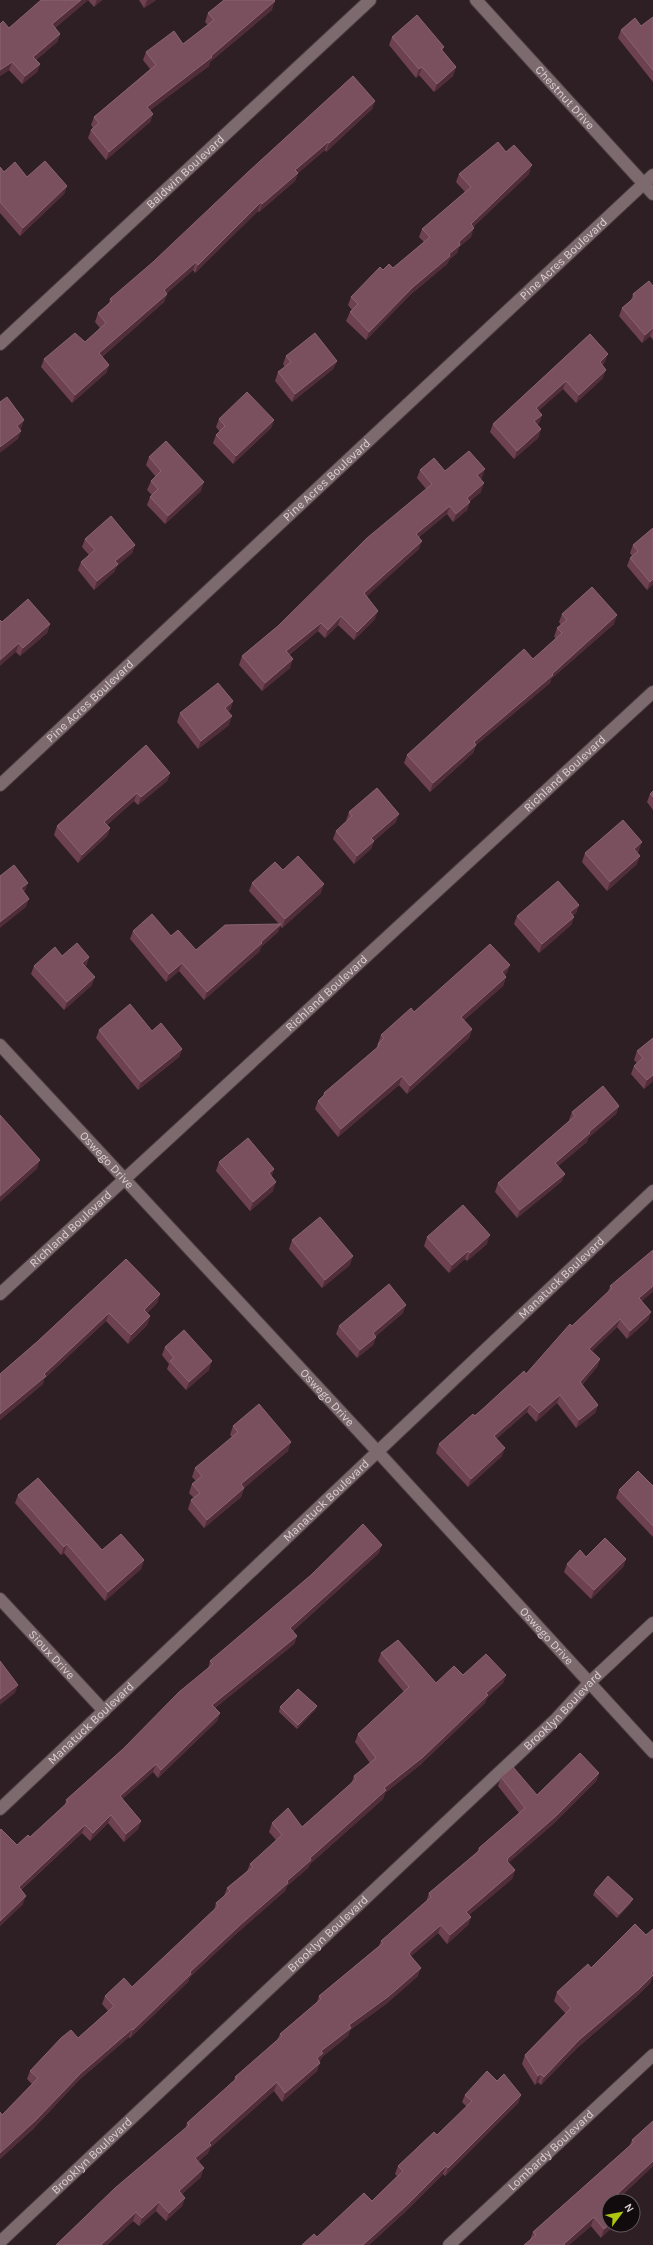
<svg xmlns="http://www.w3.org/2000/svg" width="653" height="2245" font-family="Karla,sans-serif">
<style>
.lines{fill:none;stroke-linecap:round;stroke-linejoin:round}
.minor-casing{stroke:#493c40;stroke-width:14}
.minor{stroke:#7d6a6f;stroke-width:12}
.wall{fill:#6e4151}
.shaded-wall{fill:#502d39}
.building{fill:#7a505f;stroke:#896471}
.labels{text-anchor:middle;stroke-width:3.5;stroke-linejoin:round;paint-order:stroke}
.street-label{font-size:12px;fill:#dacfd2;stroke:#120b0d}
</style>
<rect width="100%" height="100%" fill="#2e1f24"/>
<g class="lines">
<g class="minor-casing">
<g id="minor">
<path id="s1" d="M476,0L653,194"/>
<path id="s2" d="M0,344L370,0"/>
<path id="s3" d="M0,785L653,175"/>
<path id="s4" d="M0,1045L378,1452L653,1752"/>
<path id="s5" d="M0,1294L653,692"/>
<path id="s6" d="M0,1599L104,1711"/>
<path id="s7" d="M0,1809L653,1191"/>
<path id="s8" d="M0,2242L556,1719L590,1682L653,1623"/>
<path id="s9" d="M449,2245L653,2055"/>
</g>
</g>
<use href="#minor" class="minor"/>
</g>
<g class="wall">
<polygon points="88,0 55,28 60,34 57,42 36,60 40,64 37,72 22,84 9,70 0,76 0,24 9,28"/>
<polygon points="88,0 102,0 94,7"/>
<polygon points="139,0 156,0 144,8"/>
<polygon points="272,10 210,62 209,66 150,110 153,114 150,122 106,160 88,138 91,130 93,128 91,125 94,117 150,69 143,60 146,52 183,44 208,25 205,22 208,13"/>
<polygon points="653,17 653,82 618,38 621,30 641,26"/>
<polygon points="392,37 444,47 442,51 456,67 453,76 434,92 419,75 416,78 389,45"/>
<polygon points="375,101 372,109 326,152 325,150 298,173 295,181 259,212 258,211 195,273 193,270 166,294 167,294 164,302 102,357 109,365 106,373 72,403 41,367 44,359 85,342 100,328 95,322 98,313 109,303 110,299"/>
<polygon points="506,152 529,174 473,227 471,237 459,247 457,253 449,260 447,264 410,295 366,340 346,321 350,312 352,310 348,305 351,297 383,270 393,268 424,242 419,237 422,229 465,192 456,182 459,174"/>
<polygon points="0,167 4,172 67,186 64,194 20,236 0,213"/>
<polygon points="653,286 653,340 650,336 642,343 619,316 622,308 631,300 633,294"/>
<polygon points="590,334 605,362 602,365 603,378 576,403 563,389 538,411 542,415 539,423 537,424 541,429 538,438 514,459 490,432 493,424"/>
<polygon points="286,356 337,361 333,369 292,402 275,381 278,372 285,367 283,364"/>
<polygon points="219,419 274,420 271,428 233,464 213,443 216,435 220,432 216,427"/>
<polygon points="149,457 201,491 165,524 147,505 150,497 152,495 147,490 151,481 156,477 146,465"/>
<polygon points="420,470 445,471 482,478 480,479 481,492 470,501 467,510 453,522 447,514 419,537 419,549 366,596 375,619 354,640 338,625 325,638 318,631 289,655 290,668 262,691 239,665 242,656 278,626 426,489 417,478"/>
<polygon points="653,528 653,584 647,590 627,566 630,558 632,556 630,553 633,545"/>
<polygon points="85,539 135,545 132,553 117,566 114,572 94,590 78,570 81,562 89,555 82,547"/>
<polygon points="562,614 614,624 551,679 550,683 476,745 473,753 430,792 404,763 407,755 533,659 556,638 554,637 557,628 561,625 559,622"/>
<polygon points="2,622 50,624 47,633 20,656 16,652"/>
<polygon points="233,701 230,710 228,711 229,725 198,749 177,722 180,713"/>
<polygon points="170,773 167,781 138,805 134,801 107,825 110,828 107,836 78,863 54,835 57,826"/>
<polygon points="653,791 653,810 647,802 650,794"/>
<polygon points="349,812 396,822 374,841 371,849 354,864 333,839 336,831 346,822 346,821"/>
<polygon points="639,850 637,853 637,864 607,891 582,862 585,853"/>
<polygon points="283,870 321,893 282,928 280,926 278,932 261,947 259,952 204,1000 179,971 166,982 130,939 133,931 171,936 196,950 279,924 249,891 252,883"/>
<polygon points="579,905 576,913 572,916 574,917 571,925 539,953 514,924 517,916"/>
<polygon points="62,956 89,957 86,966 85,966 92,985 64,1010 31,974 34,966"/>
<polygon points="507,973 504,975 506,977 503,986 464,1020 472,1029 469,1038 407,1094 399,1085 338,1137 315,1109 318,1101 323,1097 324,1093 376,1049 381,1035 414,1012"/>
<polygon points="99,1030 152,1031 182,1049 179,1057 138,1090 96,1038"/>
<polygon points="653,1038 653,1081 644,1089 631,1074 634,1066 637,1063 634,1060 637,1051"/>
<polygon points="619,1106 616,1114 588,1138 587,1142 558,1166 565,1174 561,1182 517,1218 495,1192 498,1183 569,1121 569,1120 572,1112"/>
<polygon points="219,1162 274,1169 271,1176 273,1191 250,1211 216,1171"/>
<polygon points="427,1237 487,1244 467,1261 465,1259 449,1273 424,1246"/>
<polygon points="292,1240 350,1265 322,1288 289,1249"/>
<polygon points="126,1259 160,1294 157,1303 147,1313 150,1316 147,1325 128,1344 106,1321 44,1379 43,1384 0,1420 0,1374 38,1341"/>
<polygon points="610,1286 642,1302 651,1312 648,1320 627,1339 617,1327 592,1351 600,1359 597,1367 582,1385 598,1405 595,1413 576,1428 557,1403 536,1422 527,1412 496,1439 502,1456 468,1487 436,1453 439,1444 526,1374 572,1326 608,1292"/>
<polygon points="403,1313 376,1336 373,1345 357,1358 336,1334 339,1326"/>
<polygon points="165,1347 209,1370 186,1390 167,1369 169,1364 162,1355"/>
<polygon points="233,1426 288,1451 244,1488 241,1497 204,1528 188,1509 191,1500 194,1498 189,1493 192,1484 196,1481 192,1477 195,1468 232,1437 230,1435"/>
<polygon points="653,1486 653,1537 616,1498 619,1490"/>
<polygon points="18,1495 102,1550 144,1560 141,1569 105,1601 64,1553 61,1555 15,1503"/>
<polygon points="379,1553 293,1631 297,1636 294,1644 215,1708 220,1713 217,1721 158,1778 153,1772 122,1799 141,1821 138,1829 124,1842 108,1823 90,1841 82,1833 21,1890 23,1904 0,1926 0,1830 17,1845 30,1837 65,1805 66,1800 123,1749 208,1669 210,1661"/>
<polygon points="586,1557 626,1559 623,1567 591,1599 564,1572 567,1564"/>
<polygon points="381,1653 436,1683 463,1675 506,1675 503,1683 487,1698 485,1703 420,1765 385,1793 383,1799 310,1864 308,1868 287,1886 285,1891 236,1934 190,1977 188,1982 130,2038 129,2037 78,2081 33,2129 0,2159 0,2112 2,2115 32,2084 27,2079 30,2071 78,2038 108,2011 102,2004 105,1996 132,1987 214,1910 216,1903 224,1896 227,1888 247,1871 250,1864 276,1840 269,1832 272,1823 302,1827 351,1784 354,1776 370,1763 355,1742 358,1734 404,1692 378,1661"/>
<polygon points="317,1706 315,1710 297,1729 279,1712 280,1707"/>
<polygon points="599,1773 596,1781 552,1825 508,1863 515,1870 512,1879 469,1915 471,1917 468,1925 447,1944 438,1933 411,1956 418,1976 386,2004 350,2030 348,2036 322,2057 319,2062 317,2071 282,2102 274,2091 210,2148 208,2153 198,2162 201,2177 182,2194 185,2198 182,2206 166,2221 156,2211 139,2226 133,2221 107,2245 56,2245 186,2128 187,2123 234,2081 235,2077 277,2040 280,2034 317,2002 319,1996 379,1946 381,1941 426,1902 429,1893 477,1852 479,1848 519,1813 498,1786 501,1777 537,1795"/>
<polygon points="595,1891 631,1903 617,1918 593,1895"/>
<polygon points="591,1968 652,1978 650,1983 636,1997 576,2049 541,2085 538,2082 535,2085 522,2064 525,2055 566,2014 554,2001 557,1992"/>
<polygon points="497,2081 521,2095 518,2103 445,2176 443,2174 405,2212 369,2245 302,2245 317,2237 372,2201 397,2176 395,2174 398,2166 437,2135 467,2107 462,2102 465,2095"/>
<polygon points="653,2121 653,2166 617,2200 609,2225 601,2238 591,2226 569,2245 524,2245 530,2240 533,2232 629,2147 632,2140"/>
</g>
<g class="shaded-wall">
<polygon points="81,0 88,0 49,33 52,24"/>
<polygon points="97,0 102,0 94,7"/>
<polygon points="147,0 156,0 144,8"/>
<polygon points="275,1 272,10 210,62 209,66 144,115 147,107 211,56"/>
<polygon points="60,34 57,42 30,65 33,57"/>
<polygon points="12,62 9,70 0,76 0,70"/>
<polygon points="40,64 37,72 22,84 25,76"/>
<polygon points="422,67 419,75 416,78 419,69"/>
<polygon points="456,67 453,76 434,92 437,84"/>
<polygon points="375,101 372,109 326,152 329,143"/>
<polygon points="153,114 150,122 106,160 109,152"/>
<polygon points="328,142 325,150 298,173 295,181 259,212 262,204 295,170"/>
<polygon points="532,165 529,174 468,232 471,224"/>
<polygon points="67,186 64,194 20,236 23,228"/>
<polygon points="261,202 258,211 195,273 198,265"/>
<polygon points="474,228 471,237 459,247 457,253 449,260 447,264 410,295 366,340 369,332 413,287 449,254 459,242"/>
<polygon points="196,262 193,270 160,299 164,290"/>
<polygon points="167,294 164,302 96,362 99,353"/>
<polygon points="653,328 650,336 642,343 645,335"/>
<polygon points="608,354 605,362 597,370 600,362"/>
<polygon points="337,361 333,369 292,402 295,394"/>
<polygon points="109,365 106,373 72,403 75,395"/>
<polygon points="606,370 603,378 576,403 579,395"/>
<polygon points="566,381 563,389 533,416 536,408"/>
<polygon points="542,415 539,423 531,430 534,421"/>
<polygon points="24,420 21,429 14,434 17,426"/>
<polygon points="274,420 271,428 233,464 236,456"/>
<polygon points="541,429 538,438 514,459 517,451"/>
<polygon points="21,431 18,439 0,453 0,447"/>
<polygon points="485,469 482,478 474,484 477,475"/>
<polygon points="204,482 201,491 165,524 168,516"/>
<polygon points="484,483 481,492 464,506 467,498"/>
<polygon points="470,502 467,510 453,522 456,514"/>
<polygon points="450,506 447,514 413,542 416,534"/>
<polygon points="422,541 419,549 361,602 364,593"/>
<polygon points="135,545 132,553 117,566 114,572 94,590 97,581 115,561"/>
<polygon points="653,579 653,584 647,590 650,582"/>
<polygon points="378,611 375,619 354,640 357,632"/>
<polygon points="617,615 614,624 551,679 550,683 476,745 473,753 430,792 433,783 474,742"/>
<polygon points="341,616 338,625 325,638 328,630"/>
<polygon points="321,623 318,631 283,659 286,651"/>
<polygon points="50,624 47,633 20,656 23,648"/>
<polygon points="19,643 16,652 0,666 0,660"/>
<polygon points="293,659 290,668 262,691 265,683"/>
<polygon points="233,701 230,710 222,716 225,708"/>
<polygon points="232,716 229,725 198,749 201,741"/>
<polygon points="170,773 167,781 138,805 141,797"/>
<polygon points="137,793 134,801 101,830 104,822"/>
<polygon points="399,814 396,822 374,841 371,849 354,864 357,856 371,838"/>
<polygon points="110,828 107,836 78,863 82,855"/>
<polygon points="642,842 639,850 631,858 634,849"/>
<polygon points="640,856 637,864 607,891 610,882"/>
<polygon points="28,883 25,891 18,897 21,888"/>
<polygon points="324,884 321,893 282,928 285,919"/>
<polygon points="29,899 26,907 0,928 0,922"/>
<polygon points="579,905 576,913 566,920 570,912"/>
<polygon points="574,917 571,925 539,953 542,944"/>
<polygon points="281,924 278,932 261,947 259,952 204,1000 207,992"/>
<polygon points="89,957 86,966 79,971 82,963"/>
<polygon points="182,963 179,971 166,982 169,974"/>
<polygon points="510,965 507,973 499,980 502,972"/>
<polygon points="95,977 92,985 64,1010 67,1002"/>
<polygon points="506,977 503,986 458,1026 461,1017"/>
<polygon points="472,1029 469,1038 407,1094 410,1086"/>
<polygon points="182,1049 179,1057 138,1090 141,1082"/>
<polygon points="653,1075 653,1081 644,1089 647,1080"/>
<polygon points="402,1076 399,1085 338,1137 341,1129"/>
<polygon points="619,1106 616,1114 588,1138 587,1142 552,1171 555,1163 589,1132"/>
<polygon points="40,1160 37,1169 0,1202 0,1196"/>
<polygon points="274,1169 271,1178 269,1173"/>
<polygon points="565,1174 561,1182 517,1218 520,1210"/>
<polygon points="276,1182 273,1191 250,1211 253,1202"/>
<polygon points="490,1235 487,1244 467,1261 470,1253"/>
<polygon points="468,1251 465,1259 449,1273 452,1265"/>
<polygon points="353,1256 350,1265 322,1288 325,1280"/>
<polygon points="653,1286 653,1292 636,1306 639,1298"/>
<polygon points="160,1294 157,1303 141,1318 144,1310"/>
<polygon points="406,1305 403,1313 370,1341 373,1333"/>
<polygon points="651,1312 648,1320 627,1339 630,1331"/>
<polygon points="109,1313 106,1321 44,1379 43,1384 0,1420 0,1414 44,1374"/>
<polygon points="150,1316 147,1325 128,1344 131,1335"/>
<polygon points="620,1319 617,1327 586,1357 589,1349"/>
<polygon points="376,1337 373,1345 357,1358 360,1350"/>
<polygon points="600,1359 597,1367 577,1390 580,1382"/>
<polygon points="212,1361 209,1370 186,1390 189,1382"/>
<polygon points="560,1395 557,1403 536,1422 539,1413"/>
<polygon points="530,1404 527,1412 491,1444 494,1436"/>
<polygon points="598,1405 595,1413 576,1428 579,1420"/>
<polygon points="291,1442 288,1451 238,1493 241,1484"/>
<polygon points="505,1448 502,1456 468,1487 471,1479"/>
<polygon points="244,1488 241,1497 204,1528 207,1520"/>
<polygon points="67,1544 64,1553 61,1555 64,1547"/>
<polygon points="382,1545 379,1553 287,1636 290,1628"/>
<polygon points="626,1559 623,1567 591,1599 594,1590"/>
<polygon points="144,1560 141,1569 105,1601 108,1592"/>
<polygon points="297,1636 294,1644 209,1713 212,1705"/>
<polygon points="506,1675 503,1683 487,1698 485,1703 420,1765 385,1793 383,1799 310,1864 308,1868 287,1886 285,1891 236,1934 190,1977 188,1982 130,2038 133,2030 190,1972 287,1881 310,1858 384,1788"/>
<polygon points="18,1685 15,1693 0,1705 0,1699"/>
<polygon points="317,1706 315,1710 297,1729 298,1725"/>
<polygon points="220,1713 217,1721 158,1778 161,1770"/>
<polygon points="156,1764 153,1772 117,1804 120,1796"/>
<polygon points="599,1773 596,1781 552,1825 504,1867 508,1858"/>
<polygon points="111,1815 108,1823 90,1841 93,1833"/>
<polygon points="141,1821 138,1829 124,1842 126,1834"/>
<polygon points="85,1825 82,1833 16,1894 19,1887"/>
<polygon points="515,1870 512,1879 463,1920 466,1912"/>
<polygon points="26,1896 23,1904 0,1926 0,1921"/>
<polygon points="633,1899 631,1903 617,1918 619,1914"/>
<polygon points="471,1917 468,1925 447,1944 450,1935"/>
<polygon points="441,1925 438,1933 408,1959 411,1951"/>
<polygon points="421,1968 418,1976 386,2004 350,2030 348,2036 322,2057 320,2061 314,2067 317,2058 321,2051 349,2025"/>
<polygon points="653,1972 653,1977 650,1983 636,1997 576,2049 541,2085 544,2077 579,2040"/>
<polygon points="132,2029 129,2037 78,2081 33,2129 0,2159 0,2153 81,2073"/>
<polygon points="320,2063 317,2071 282,2102 285,2093"/>
<polygon points="541,2074 538,2082 535,2085 538,2076"/>
<polygon points="277,2082 274,2091 210,2148 208,2153 192,2167 195,2158 209,2143"/>
<polygon points="521,2095 518,2103 445,2176 448,2168"/>
<polygon points="653,2161 653,2166 616,2201 614,2197"/>
<polygon points="446,2166 443,2174 405,2212 369,2245 363,2245"/>
<polygon points="204,2168 201,2177 176,2199 179,2191"/>
<polygon points="185,2198 182,2206 166,2221 169,2213"/>
<polygon points="159,2202 156,2211 139,2226 142,2218"/>
<polygon points="136,2212 133,2221 107,2245 101,2245"/>
<polygon points="594,2217 591,2226 569,2245 563,2245 564,2244"/>
<polygon points="609,2225 615,2225 601,2238 604,2229"/>
</g>
<g class="building">
<polygon points="41,0 81,0 52,24 60,34 33,57 40,64 25,76 12,62 0,70 0,24 3,21 9,28"/>
<polygon points="224,0 274,0 275,1 211,56 212,57 147,107 153,114 109,152 91,130 99,123 94,117 156,65 146,52 174,31 183,44 214,20 208,13"/>
<polygon points="417,15 444,47 441,49 456,67 437,84 422,67 419,69 392,37"/>
<polygon points="653,17 653,70 621,30 635,18 641,26"/>
<polygon points="353,76 375,101 329,143 328,142 295,170 298,173 262,204 261,202 198,265 196,262 164,290 167,294 99,353 109,365 75,395 44,359 75,333 85,342 106,323 98,313 112,301 110,299 153,262 247,173"/>
<polygon points="498,142 506,152 514,145 532,165 471,224 474,228 459,242 460,245 449,254 450,256 413,287 369,332 350,312 358,304 351,297 380,267 383,270 389,264 393,268 430,237 422,229 471,187 459,174"/>
<polygon points="45,161 67,186 23,228 0,202 0,167 4,172 15,162 27,177"/>
<polygon points="649,281 653,286 653,328 645,335 622,308 635,297 633,294"/>
<polygon points="315,333 337,361 295,394 278,372 291,362 286,356"/>
<polygon points="590,334 608,354 600,362 606,370 579,395 566,381 536,408 542,415 534,421 541,429 517,451 493,424"/>
<polygon points="247,392 274,420 236,456 216,435 225,426 219,419"/>
<polygon points="7,397 24,420 17,426 21,431 0,447 0,402"/>
<polygon points="166,441 204,482 168,516 150,497 158,489 151,481 161,471 149,457"/>
<polygon points="469,451 485,469 477,475 484,483 467,498 470,502 456,514 450,506 416,534 422,541 364,593 378,611 357,632 341,616 328,630 321,623 286,651 293,659 265,683 242,656 278,626 367,538 432,484 420,470 434,458 445,471"/>
<polygon points="111,516 135,545 115,561 118,564 97,581 81,562 95,550 85,539"/>
<polygon points="653,528 653,579 650,582 630,558 638,551 633,545"/>
<polygon points="592,587 617,615 552,674 553,675 474,742 476,745 433,783 407,755 524,649 533,659 562,633 557,628 567,620 562,614"/>
<polygon points="28,599 50,624 23,648 19,643 0,660 0,620 2,622"/>
<polygon points="218,683 233,701 225,708 232,716 201,741 180,713"/>
<polygon points="146,745 170,773 141,797 137,793 104,822 110,828 82,855 57,826"/>
<polygon points="377,788 399,814 371,838 374,841 357,856 336,831 352,816 349,812"/>
<polygon points="653,791 653,797 650,794"/>
<polygon points="623,820 642,842 634,849 640,856 610,882 585,853"/>
<polygon points="298,856 324,884 285,919 252,883 275,862 283,870"/>
<polygon points="14,865 28,883 21,888 29,899 0,922 0,876"/>
<polygon points="558,881 579,905 570,912 574,917 542,944 517,916"/>
<polygon points="152,914 171,936 178,930 196,950 225,925 281,924 261,942 262,943 207,992 182,963 169,974 133,931"/>
<polygon points="77,943 89,957 82,963 95,977 67,1002 34,966 55,947 62,956"/>
<polygon points="490,944 510,965 502,972 506,977 461,1017 472,1029 410,1086 402,1076 341,1129 318,1101 325,1094 324,1093 379,1046 378,1044 384,1038 381,1035 411,1008 414,1012"/>
<polygon points="130,1004 152,1031 161,1023 182,1049 141,1082 99,1030"/>
<polygon points="653,1038 653,1075 647,1080 634,1066 643,1058 637,1051"/>
<polygon points="603,1086 619,1106 589,1132 590,1133 555,1163 565,1174 520,1210 498,1183 575,1116 572,1112"/>
<polygon points="0,1115 40,1160 0,1196"/>
<polygon points="248,1138 274,1169 269,1173 276,1182 253,1202 219,1162"/>
<polygon points="463,1205 490,1235 470,1253 468,1251 452,1265 427,1237"/>
<polygon points="320,1217 353,1256 325,1280 292,1240"/>
<polygon points="653,1250 653,1286 639,1298 651,1312 630,1331 620,1319 589,1349 600,1359 580,1382 598,1405 579,1420 560,1395 539,1413 530,1404 494,1436 505,1448 471,1479 439,1444 473,1414 475,1416 524,1371 526,1374 570,1324 572,1326 612,1288 610,1286"/>
<polygon points="126,1259 160,1294 144,1310 150,1316 131,1335 109,1313 44,1374 46,1376 0,1414 0,1374 38,1341"/>
<polygon points="389,1284 406,1305 373,1333 376,1337 360,1350 339,1326"/>
<polygon points="184,1330 212,1361 189,1382 170,1361 174,1358 165,1347"/>
<polygon points="259,1404 291,1442 241,1484 244,1488 207,1520 191,1500 200,1493 192,1484 202,1476 195,1468 238,1432 233,1426"/>
<polygon points="638,1471 653,1486 653,1526 619,1490"/>
<polygon points="38,1478 102,1550 121,1534 144,1560 108,1592 67,1544 64,1547 18,1495"/>
<polygon points="363,1524 382,1545 290,1628 297,1636 212,1705 220,1713 161,1770 156,1764 120,1796 141,1821 126,1834 111,1815 93,1833 85,1825 19,1887 26,1896 0,1921 0,1830 1,1829 17,1845 28,1835 30,1837 68,1802 66,1800 123,1749 179,1692 213,1664 210,1661 311,1575"/>
<polygon points="605,1538 626,1559 594,1590 567,1564 580,1550 586,1557"/>
<polygon points="398,1640 436,1683 454,1666 463,1675 486,1654 506,1675 486,1693 488,1695 423,1757 384,1788 386,1790 310,1858 311,1860 287,1881 288,1883 239,1926 190,1972 191,1974 133,2030 132,2029 81,2073 36,2120 0,2153 0,2112 2,2115 38,2078 30,2071 61,2038 71,2030 78,2038 114,2006 105,1996 124,1978 132,1987 218,1906 216,1903 230,1891 227,1888 253,1867 250,1864 282,1835 272,1823 288,1808 302,1827 356,1779 354,1776 376,1758 358,1734 409,1687 381,1653"/>
<polygon points="0,1661 18,1685 0,1699"/>
<polygon points="298,1689 317,1706 298,1725 280,1707"/>
<polygon points="580,1753 599,1773 556,1816 508,1858 507,1861 515,1870 466,1912 471,1917 450,1935 441,1925 411,1951 409,1954 421,1968 389,1996 349,2025 351,2028 321,2051 323,2053 317,2058 320,2063 285,2093 277,2082 209,2143 211,2145 195,2158 204,2168 179,2191 185,2198 169,2213 159,2202 142,2218 136,2212 101,2245 56,2245 115,2188 189,2125 187,2123 237,2078 235,2077 282,2036 280,2034 321,1999 319,1996 383,1943 381,1941 431,1897 429,1893 480,1850 479,1848 525,1808 501,1777 513,1767 537,1795"/>
<polygon points="608,1876 633,1899 619,1914 595,1891"/>
<polygon points="635,1924 646,1935 653,1929 653,1972 651,1973 653,1975 639,1989 579,2040 544,2077 541,2074 538,2076 525,2055 571,2008 557,1992 588,1964 591,1968"/>
<polygon points="487,2071 497,2081 504,2074 521,2095 448,2168 446,2166 408,2204 363,2245 302,2245 314,2234 317,2237 364,2193 372,2201 403,2171 398,2166 434,2132 437,2135 472,2101 465,2095"/>
<polygon points="653,2121 653,2161 614,2197 617,2201 609,2201 609,2225 604,2229 594,2217 564,2244 565,2245 524,2245 536,2235 533,2232 634,2142 632,2140"/>
</g>
<g class="labels">
<g class="street-label">
<text dy="4" stroke="none"><textPath href="#s1" startOffset="132">Chestnut Drive</textPath></text>
<text dy="4" stroke="none"><textPath href="#s2" startOffset="253">Baldwin Boulevard</textPath></text>
<text dy="4" stroke="none"><textPath href="#s3" startOffset="771">Pine Acres Boulevard</textPath></text>
<text dy="4" stroke="none"><textPath href="#s3" startOffset="447">Pine Acres Boulevard</textPath></text>
<text dy="4" stroke="none"><textPath href="#s3" startOffset="123">Pine Acres Boulevard</textPath></text>
<text dy="4" stroke="none"><textPath href="#s5" startOffset="768">Richland Boulevard</textPath></text>
<text dy="4" stroke="none"><textPath href="#s5" startOffset="444">Richland Boulevard</textPath></text>
<text dy="4" stroke="none"><textPath href="#s4" startOffset="157">Oswego Drive</textPath></text>
<text dy="4" stroke="none"><textPath href="#s5" startOffset="96">Richland Boulevard</textPath></text>
<text dy="4" stroke="none"><textPath href="#s7" startOffset="773">Manatuck Boulevard</textPath></text>
<text dy="4" stroke="none"><textPath href="#s4" startOffset="481">Oswego Drive</textPath></text>
<text dy="4" stroke="none"><textPath href="#s7" startOffset="449">Manatuck Boulevard</textPath></text>
<text dy="4" stroke="none"><textPath href="#s4" startOffset="805">Oswego Drive</textPath></text>
<text dy="4" stroke="none"><textPath href="#s6" startOffset="76">Sioux Drive</textPath></text>
<text dy="4" stroke="none"><textPath href="#s8" startOffset="774">Brooklyn Boulevard</textPath></text>
<text dy="4" stroke="none"><textPath href="#s7" startOffset="125">Manatuck Boulevard</textPath></text>
<text dy="4" stroke="none"><textPath href="#s8" startOffset="450">Brooklyn Boulevard</textPath></text>
<text dy="4" stroke="none"><textPath href="#s9" startOffset="139">Lombardy Boulevard</textPath></text>
<text dy="4" stroke="none"><textPath href="#s8" startOffset="126">Brooklyn Boulevard</textPath></text>
</g>
</g>
<g transform="translate(621 2213) rotate(58)"><circle r="19" fill="#120b0d" stroke="#62595c"/>
<path d="M0-3L7 15L0 10L-7 15Z" fill="#acc612"/>
<text y="-6" font-size="11" font-weight="bold" text-anchor="middle" fill="#dacfd2">N</text>
</g>
</svg>
